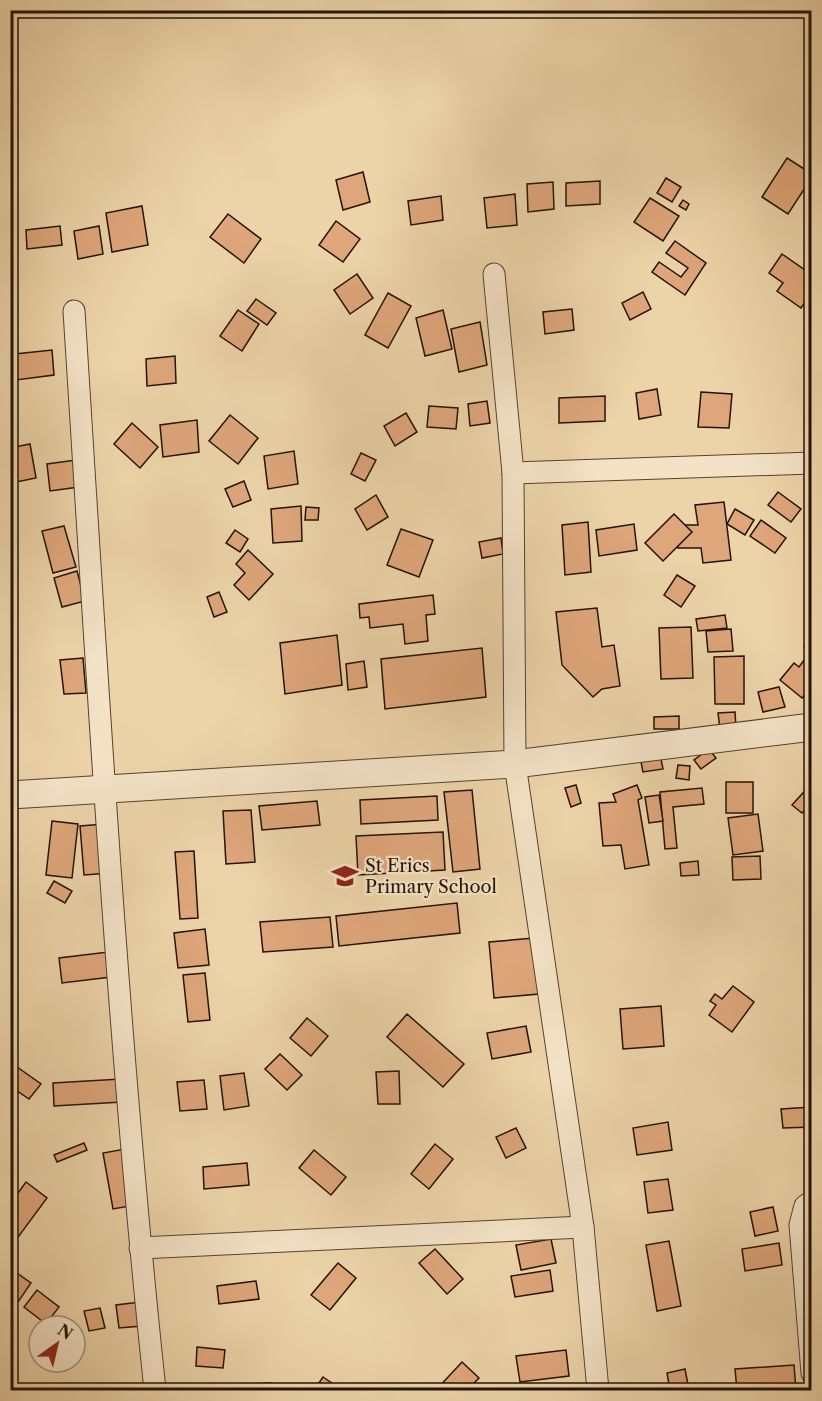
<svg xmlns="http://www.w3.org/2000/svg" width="822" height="1401" font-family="'Libre Caslon Text',serif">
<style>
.building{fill:#dea67a;stroke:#231307;stroke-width:1.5}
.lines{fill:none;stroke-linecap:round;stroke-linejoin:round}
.minor-casing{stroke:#55432f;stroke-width:23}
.tertiary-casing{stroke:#55432f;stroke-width:29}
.minor{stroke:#f3e2c6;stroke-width:21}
.tertiary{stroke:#f3e2c6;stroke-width:27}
.labels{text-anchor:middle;stroke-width:4.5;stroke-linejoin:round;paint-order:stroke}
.poi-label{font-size:18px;fill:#231307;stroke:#f3e2c6;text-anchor:start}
</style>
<rect width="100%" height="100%" fill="#ecd3a8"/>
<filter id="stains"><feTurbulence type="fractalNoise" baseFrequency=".00333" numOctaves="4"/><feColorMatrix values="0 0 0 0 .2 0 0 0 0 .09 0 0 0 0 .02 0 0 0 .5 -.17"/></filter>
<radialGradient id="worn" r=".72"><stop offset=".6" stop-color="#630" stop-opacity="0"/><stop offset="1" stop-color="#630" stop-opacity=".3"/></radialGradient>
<g class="building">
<polygon points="787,158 812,174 812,177 788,214 762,197"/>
<polygon points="363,172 370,202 343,210 336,180"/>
<polygon points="666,178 681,187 672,202 657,193"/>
<polygon points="600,181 600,204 566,206 566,183"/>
<polygon points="553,182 554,209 528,212 527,184"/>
<polygon points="515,194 517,225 487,228 484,198"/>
<polygon points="441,196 443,220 411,225 408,201"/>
<polygon points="650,198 679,216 663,241 634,222"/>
<polygon points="683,200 689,204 686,210 679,206"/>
<polygon points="142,206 148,245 112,252 106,213"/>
<polygon points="228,214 261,239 244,263 210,237"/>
<polygon points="336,221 360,239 343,262 319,245"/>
<polygon points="60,226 62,245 27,249 26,230"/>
<polygon points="99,226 103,254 78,259 74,231"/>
<polygon points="675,241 706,263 685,295 652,272 659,262 681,277 688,268 666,253"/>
<polygon points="782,254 812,275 812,292 801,308 777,291 783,283 769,273"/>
<polygon points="357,274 373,298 350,314 334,290"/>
<polygon points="643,292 651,309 630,320 622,303"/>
<polygon points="388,293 411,306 388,348 365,335"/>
<polygon points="256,299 276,313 267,325 247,311"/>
<polygon points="572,309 574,330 545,334 543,312"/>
<polygon points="238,310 259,324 242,351 220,336"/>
<polygon points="443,310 452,349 425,356 416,318"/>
<polygon points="480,322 487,365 459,372 451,329"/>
<polygon points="52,350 54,375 16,380 15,354"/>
<polygon points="175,356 176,383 147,386 146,359"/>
<polygon points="657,389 661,415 639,419 636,393"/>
<polygon points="701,392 732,394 729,428 698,427"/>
<polygon points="605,396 605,421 559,423 559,398"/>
<polygon points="487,401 490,423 470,426 468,404"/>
<polygon points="429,406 458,408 456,429 427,427"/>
<polygon points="406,413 417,432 395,446 384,426"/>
<polygon points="230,415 258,438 238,464 209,441"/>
<polygon points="197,420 199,452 163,457 160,425"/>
<polygon points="132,423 158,447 140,468 114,444"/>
<polygon points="30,444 36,478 11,483 10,448"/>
<polygon points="294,451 298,484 268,489 264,456"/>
<polygon points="361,453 376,460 365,481 351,474"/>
<polygon points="76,460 79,487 50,491 47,464"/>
<polygon points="244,481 251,500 233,507 225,489"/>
<polygon points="778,492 801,509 791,522 768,505"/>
<polygon points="376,495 388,517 367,530 355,509"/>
<polygon points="724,502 731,560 703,563 701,548 678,548 677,525 698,525 695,505"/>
<polygon points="301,506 302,541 273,543 271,509"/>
<polygon points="306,507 319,508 318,520 305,520"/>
<polygon points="735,509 754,520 745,535 727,524"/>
<polygon points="674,514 692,532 663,561 645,543"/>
<polygon points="761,520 786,538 775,553 750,536"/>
<polygon points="588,522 591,572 565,575 562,525"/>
<polygon points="634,524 637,550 599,556 596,530"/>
<polygon points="64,526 76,567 53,573 42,531"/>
<polygon points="401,529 433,540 419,577 387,565"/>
<polygon points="235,530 248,539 240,552 226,543"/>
<polygon points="501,538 503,554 482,558 479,542"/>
<polygon points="248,550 273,574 249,600 234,585 245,573 236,564"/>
<polygon points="77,571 85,601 62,607 54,578"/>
<polygon points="677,575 695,586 681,607 664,595"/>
<polygon points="219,592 227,612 214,617 207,597"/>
<polygon points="433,595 435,614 426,615 428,641 405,644 403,624 370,628 369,617 360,618 359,604"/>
<polygon points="597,608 602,647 614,645 620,686 602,689 593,697 562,665 556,612"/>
<polygon points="725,615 727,628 698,631 696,619"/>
<polygon points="691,627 693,678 661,679 659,628"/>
<polygon points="731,629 733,651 708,652 706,631"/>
<polygon points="337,635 342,685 285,694 280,643"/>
<polygon points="812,638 812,686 802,698 780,680 794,663 799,667 810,652 804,647"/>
<polygon points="482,648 486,697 385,709 381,659"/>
<polygon points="744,656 744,704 715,704 714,657"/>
<polygon points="83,658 86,693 64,694 60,660"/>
<polygon points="364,661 367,687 348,690 346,664"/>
<polygon points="779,687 785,707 763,712 758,692"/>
<polygon points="735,712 736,728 720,729 718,713"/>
<polygon points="679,716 679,729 654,729 654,717"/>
<polygon points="709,749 716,758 701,769 694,760"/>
<polygon points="661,759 663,769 643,772 641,762"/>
<polygon points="678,765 690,766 689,780 676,778"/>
<rect x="726" y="782" width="27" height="31"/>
<polygon points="812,783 812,803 802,813 792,805"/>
<polygon points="576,785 581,803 571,807 565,788"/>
<polygon points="637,785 642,798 638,800 649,865 625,869 621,845 603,846 599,803 616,802 613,794"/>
<polygon points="702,788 704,804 673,807 677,848 665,849 660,792"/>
<polygon points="472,790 480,869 453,872 444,792"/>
<polygon points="659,795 663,821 649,823 645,797"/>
<polygon points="437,796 438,820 361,824 360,800"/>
<polygon points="317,801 320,825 262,830 259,806"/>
<polygon points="251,810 255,862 226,864 223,811"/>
<polygon points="758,814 763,851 733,855 728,818"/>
<polygon points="52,821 78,824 72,878 46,875"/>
<polygon points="105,824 110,873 84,875 80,826"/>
<polygon points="443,832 445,870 358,875 356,836"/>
<polygon points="194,851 198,918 180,919 175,852"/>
<polygon points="760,856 761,879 733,880 732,857"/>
<polygon points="698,861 699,875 681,876 680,863"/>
<polygon points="10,875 18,880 10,891"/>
<polygon points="54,881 72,891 65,903 47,893"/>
<polygon points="457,903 460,933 339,946 336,916"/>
<polygon points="330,917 333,947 263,952 260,922"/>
<polygon points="205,929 209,965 178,968 174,933"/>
<polygon points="534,938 539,994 494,998 489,942"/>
<polygon points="108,952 111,977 62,983 59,958"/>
<polygon points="205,973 210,1020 188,1022 183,975"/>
<polygon points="733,986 754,1002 732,1032 709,1015 716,1005 710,1001 715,994 722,999"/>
<polygon points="661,1006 664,1046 623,1049 620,1009"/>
<polygon points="407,1014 464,1064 443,1087 387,1037"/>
<polygon points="307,1018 328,1036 311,1056 290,1038"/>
<polygon points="526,1026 531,1052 492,1059 487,1033"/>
<polygon points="280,1054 302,1075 287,1090 265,1069"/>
<polygon points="10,1062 41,1084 29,1099 10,1086"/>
<polygon points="399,1071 400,1104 378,1104 376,1072"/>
<polygon points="244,1073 249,1106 224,1110 220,1076"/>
<polygon points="121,1079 122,1102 54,1106 53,1083"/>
<polygon points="204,1080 207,1109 180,1111 177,1082"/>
<polygon points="812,1107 812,1127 783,1128 781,1109"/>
<polygon points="668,1122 672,1150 637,1155 633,1128"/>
<polygon points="516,1128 526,1148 506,1158 496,1137"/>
<polygon points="84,1143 87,1150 57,1162 54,1155"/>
<polygon points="435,1144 453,1159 429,1189 411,1174"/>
<polygon points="125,1149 136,1205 113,1209 103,1153"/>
<polygon points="314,1150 346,1177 331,1195 299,1168"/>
<polygon points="247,1163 249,1185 204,1189 203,1167"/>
<polygon points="668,1179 673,1210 648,1213 644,1182"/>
<polygon points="26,1182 47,1198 10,1248 10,1204"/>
<polygon points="773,1207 778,1231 755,1236 750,1212"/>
<polygon points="551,1239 556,1263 521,1270 516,1245"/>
<polygon points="669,1241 681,1306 657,1311 646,1245"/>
<polygon points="779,1243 782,1265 745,1271 742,1249"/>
<polygon points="435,1249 463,1279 447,1294 419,1263"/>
<polygon points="338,1263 356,1278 330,1310 311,1295"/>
<polygon points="11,1269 31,1283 18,1302 10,1297"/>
<polygon points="550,1270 553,1291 515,1297 511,1276"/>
<polygon points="256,1281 259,1299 219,1304 217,1286"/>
<polygon points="37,1290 59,1307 46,1324 24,1307"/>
<polygon points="140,1302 142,1326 119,1328 116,1305"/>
<polygon points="100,1308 105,1328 89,1331 84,1311"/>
<polygon points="197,1347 225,1350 223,1368 196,1366"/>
<polygon points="566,1350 569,1376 520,1382 516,1356"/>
<polygon points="462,1362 479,1378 467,1390 436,1390"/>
<polygon points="794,1365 796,1390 737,1390 735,1369"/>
<polygon points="685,1369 689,1390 670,1390 667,1373"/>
<polygon points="323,1377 342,1390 314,1390"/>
<polygon points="271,1383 271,1390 228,1390 228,1385"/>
</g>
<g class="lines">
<g class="minor-casing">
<g id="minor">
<polyline points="494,274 513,473 515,764 583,1227 598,1390"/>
<path d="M74,311C97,671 117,1032 155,1390"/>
<polyline points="513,473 812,463"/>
<polyline points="812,1201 805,1206 800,1225 812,1373"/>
<polyline points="140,1248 583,1227"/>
</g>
</g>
<g class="tertiary-casing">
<polyline id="tertiary" points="10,795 515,764 812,727"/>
</g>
<use href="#minor" class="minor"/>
<use href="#tertiary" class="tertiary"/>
</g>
<defs>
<g id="school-bare" transform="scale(2.07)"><path d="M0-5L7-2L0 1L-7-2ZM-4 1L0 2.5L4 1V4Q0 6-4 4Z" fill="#8f2418" stroke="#f3e2c6" stroke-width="2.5" paint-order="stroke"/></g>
</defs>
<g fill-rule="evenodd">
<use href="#school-bare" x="345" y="876"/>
</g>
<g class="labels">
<g class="poi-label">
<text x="365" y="872">St Erics<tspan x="365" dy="21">Primary School</tspan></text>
</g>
</g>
<rect width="822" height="1401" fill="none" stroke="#ecd3a8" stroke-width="36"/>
<rect x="12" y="12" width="798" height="1377" fill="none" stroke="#231307" stroke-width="3"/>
<rect x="18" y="18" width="786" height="1365" fill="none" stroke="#231307" stroke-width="1.5"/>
<g transform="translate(57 1344) rotate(34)"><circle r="28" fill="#f3e2c6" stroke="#a08f7a" stroke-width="1.5"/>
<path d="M0-4.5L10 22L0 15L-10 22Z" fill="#8f2418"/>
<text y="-9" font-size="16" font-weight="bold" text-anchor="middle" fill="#231307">N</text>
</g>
<rect width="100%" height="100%" filter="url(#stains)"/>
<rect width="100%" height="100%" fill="url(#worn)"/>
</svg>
